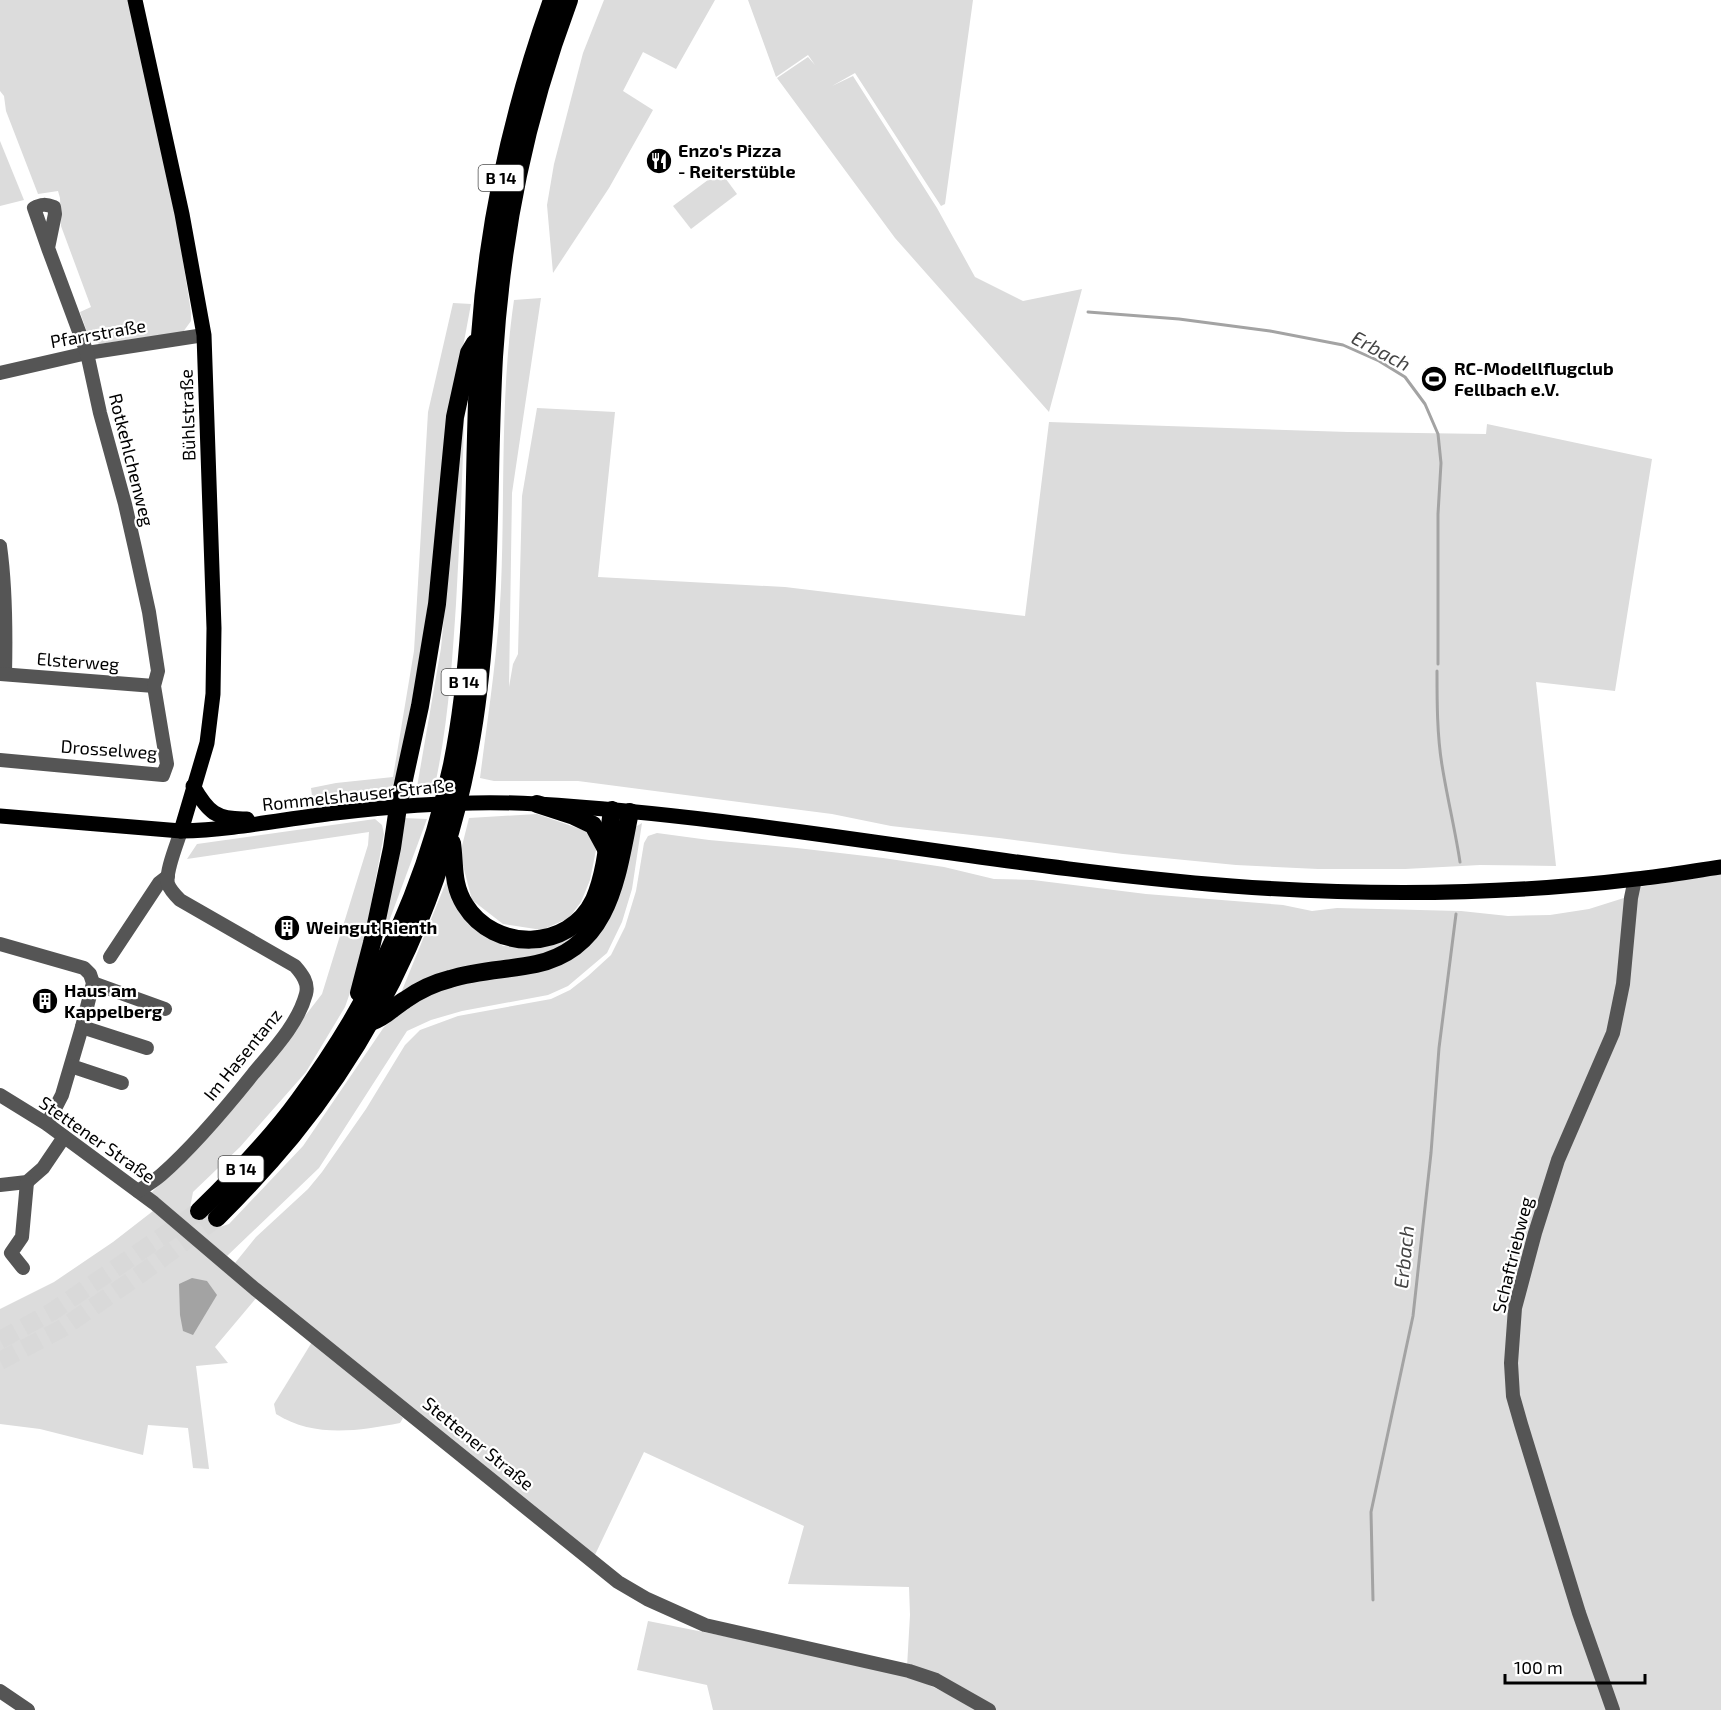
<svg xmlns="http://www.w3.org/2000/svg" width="1721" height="1710" font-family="'Exo 2',sans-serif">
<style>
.green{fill:#dcdcdc}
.water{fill:#a3a3a3}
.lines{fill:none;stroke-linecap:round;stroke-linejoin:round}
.stream{stroke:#a3a3a3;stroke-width:3}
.highway-tunnel{stroke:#d9d9d9;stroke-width:18;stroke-dasharray:18 9;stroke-linecap:butt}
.minor{stroke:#555;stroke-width:14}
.major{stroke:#000;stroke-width:15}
.highway{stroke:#000;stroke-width:18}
.labels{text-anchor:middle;stroke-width:4.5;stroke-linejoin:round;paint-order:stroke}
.shield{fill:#fff;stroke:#4c4c4c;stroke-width:1.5}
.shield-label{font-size:16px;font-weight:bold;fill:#000}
.poi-label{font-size:18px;font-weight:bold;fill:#000;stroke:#fff;text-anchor:start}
.street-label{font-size:18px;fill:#000;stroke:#fff}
.water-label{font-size:20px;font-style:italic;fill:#444;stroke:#fff}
</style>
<rect width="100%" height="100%" fill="#fff"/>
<g class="green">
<polygon points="0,0 129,0 178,229 191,312 191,321 183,332 99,344 87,332 80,312 91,307 61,226 60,198 58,191 38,194 6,111 4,96 0,91"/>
<polygon points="604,0 715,0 676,69 643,52 623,91 653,110 609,188 553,273 547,205 554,164 583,53"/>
<polygon points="748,0 973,0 945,204 941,206 855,73 832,86 853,76 937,208 975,277 1023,301 1082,289 1049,412 895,238 777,78 808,57 815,65 808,55 776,77"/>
<polygon points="0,141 24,200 0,206"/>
<polygon points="720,171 737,194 691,229 673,206"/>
<path d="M541,298L512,493L509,687L513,664L518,654L522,496L537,408L615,412L598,577L785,587L1025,616L1049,422L1348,432L1486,434L1487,424L1652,459L1615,691L1536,682L1556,866L1480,865L1405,869H1318L1236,865L1123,854L999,838L891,826L832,814L578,781H494L480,778C488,715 498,652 501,587C505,492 500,395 514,300Z"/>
<path d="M453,303L471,304L463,347L440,501L424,636L397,782C378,799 337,796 312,796L311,788L336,783L393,777L414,651L428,412Z"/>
<path d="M465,394C463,464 460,534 456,604C452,665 448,725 435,785L417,787L441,648Z"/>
<polygon points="537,814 589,832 596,850 590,880 581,902 569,918 542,930 503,924 472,900 460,854 469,818"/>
<polygon points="403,818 427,819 378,951"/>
<polygon points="375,819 382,825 384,834 360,964 345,1007 306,1072 240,1147 193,1192 190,1208 210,1230 229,1224 303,1146 384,1027 423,995 466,980 543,971 586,948 609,919 632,829 642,823 632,889 622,922 607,953 568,986 548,995 462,1011 431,1020 407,1031 319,1168 227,1256 150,1194 228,1115 322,994 368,845 369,832 187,859 197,844"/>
<polygon points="657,833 709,840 797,848 883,858 944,867 994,879 1033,880 1146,894 1283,905 1312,911 1337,908 1461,911 1508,916 1550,915 1589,909 1627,897 1619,984 1609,1032 1555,1158 1506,1363 1609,1710 993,1710 907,1667 910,1615 909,1587 788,1584 804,1526 644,1452 593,1559 259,1288 235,1263 256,1237 308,1189 322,1172 366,1109 405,1045 420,1030 458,1016 551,999 570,990 588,976 611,955 625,927 636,891 644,843 648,836"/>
<polygon points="1721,874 1721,1710 1617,1710 1516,1396 1520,1309 1561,1162 1615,1035 1639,887"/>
<polygon points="447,880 465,919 503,946 540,947 579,927 581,934 545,956 401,993"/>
<polygon points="153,1211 223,1267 257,1297 215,1347 228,1363 196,1366 209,1469 193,1468 188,1428 148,1425 143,1455 40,1429 0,1424 0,1309 54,1282 113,1242"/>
<path d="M312,1342L403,1418L400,1423C358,1431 314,1438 276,1414L274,1404Z"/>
<polygon points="648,1621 810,1653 908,1675 973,1706 978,1710 713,1710 707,1685 637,1670"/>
</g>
<polygon class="water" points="192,1278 207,1281 217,1295 193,1335 183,1331 180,1315 179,1284"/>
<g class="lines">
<g class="stream">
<polyline points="1088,312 1179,319 1270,331 1343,345 1379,361 1405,377 1425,404 1438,434 1441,463 1438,514 1438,664"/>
<path d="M1437,671C1437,701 1437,735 1442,765C1447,797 1455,829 1460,862"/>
<polyline points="1373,1600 1371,1512 1413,1316 1431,1153 1439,1048 1456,914"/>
</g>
<g class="highway-tunnel">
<polyline points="0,1340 53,1311 199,1211"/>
<polyline points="0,1361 61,1329 138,1276 217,1218"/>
</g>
<g class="minor">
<polyline points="0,373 87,353 204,335"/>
<path d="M0,546C6,589 6,631 5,674"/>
<polyline points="0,674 154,686"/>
<path d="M0,760L163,775L167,764L154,686L158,671L149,612L135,548L125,504L100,413L87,353L48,248L55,214L54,207C46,204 41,204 34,208L48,248"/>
<polyline points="0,944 84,968 90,974 93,983 82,1027 62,1095 47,1124"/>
<polyline points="110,957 159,883 168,876"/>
<polyline points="93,983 165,1009"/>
<polyline points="82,1027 147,1048"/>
<polyline points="71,1066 122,1083"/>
<polyline points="0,1095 47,1124 154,1203 255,1289 618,1582 647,1599 705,1625 909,1671 936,1680 989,1710"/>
<polyline points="0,1185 27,1182 43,1168 64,1137"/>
<path d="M138,1191C146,1186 154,1181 161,1175C195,1145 225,1109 253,1074C273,1050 298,1024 306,994C309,983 302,974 295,966L180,900C176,896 170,890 168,884C165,872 177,844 181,831"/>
<polyline points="23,1268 11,1253 22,1237 27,1182"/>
<polyline points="0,1691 28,1710"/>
<polyline points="1613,1710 1579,1613 1521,1424 1513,1396 1511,1363 1515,1308 1535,1233 1558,1160 1613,1033 1623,984 1631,898 1635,879"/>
</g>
<g class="major">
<polyline points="135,0 182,214 204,335 214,628 213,694 207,743 181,831"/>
<path d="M193,786C208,812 216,820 247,819"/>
<path d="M0,816L181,831C233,830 284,819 335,813C402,805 470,800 537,804C770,818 1000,868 1232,886C1367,896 1503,895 1636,879C1665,876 1693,871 1721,867"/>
</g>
<g class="highway">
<polyline points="537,804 574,816 593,825 606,849"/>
<path d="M452,843C455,865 452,885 465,905C494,952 569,952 594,900C606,872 608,839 612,810"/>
<polyline points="359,993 372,943 392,848 398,807 420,706 437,604 455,417 469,353 475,343"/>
<path d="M371,1022C386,1017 392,1008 405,1000C419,990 434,983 450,979C478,970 508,970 536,964C611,948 617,874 630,812"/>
<path d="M199,1211C235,1176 270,1140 299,1100C373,1000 426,887 452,765C480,624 471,479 480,336C488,221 513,109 552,0"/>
<path d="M217,1218C243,1192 268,1165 292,1136C385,1022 448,881 472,735C493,610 487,483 494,357C502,231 525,118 569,0"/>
</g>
</g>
<defs>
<g id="restaurant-disc" transform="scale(1.35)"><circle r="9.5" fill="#000" stroke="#fff"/><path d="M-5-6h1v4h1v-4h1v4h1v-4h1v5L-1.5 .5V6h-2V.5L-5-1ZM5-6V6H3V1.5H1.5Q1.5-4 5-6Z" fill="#fff"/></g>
<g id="stadium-disc" transform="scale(1.35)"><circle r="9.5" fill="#000" stroke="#fff"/><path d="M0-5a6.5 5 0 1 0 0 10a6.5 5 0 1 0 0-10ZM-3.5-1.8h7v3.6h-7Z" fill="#fff"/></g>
<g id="building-disc" transform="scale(1.35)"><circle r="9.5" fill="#000" stroke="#fff"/><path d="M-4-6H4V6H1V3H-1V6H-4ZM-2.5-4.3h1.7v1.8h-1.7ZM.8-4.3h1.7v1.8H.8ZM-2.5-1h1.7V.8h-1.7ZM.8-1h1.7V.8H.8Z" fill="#fff"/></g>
</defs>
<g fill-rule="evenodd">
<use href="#restaurant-disc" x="659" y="161"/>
<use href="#stadium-disc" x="1434" y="379"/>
<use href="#building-disc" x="287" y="928"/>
<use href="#building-disc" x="45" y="1001"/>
</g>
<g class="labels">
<g class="shield">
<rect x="478.5" y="165" width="45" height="26" rx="4.5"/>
<rect x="441.5" y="669" width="45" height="26" rx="4.5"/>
<rect x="218.5" y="1156" width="45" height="26" rx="4.5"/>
</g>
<g class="shield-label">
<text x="501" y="184">B 14</text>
<text x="464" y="688">B 14</text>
<text x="241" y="1175">B 14</text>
</g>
<g class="poi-label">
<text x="678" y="157">Enzo's Pizza<tspan x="678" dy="21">- Reiterstüble</tspan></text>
<text x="1454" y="375">RC-Modellflugclub<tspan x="1454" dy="21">Fellbach e.V.</tspan></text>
<text x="306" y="934">Weingut Rienth</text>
<text x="64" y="997">Haus am<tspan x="64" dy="21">Kappelberg</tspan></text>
</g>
<g class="street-label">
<text transform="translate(98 334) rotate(-10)" y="6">Pfarrstraße</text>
<text transform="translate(188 415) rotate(-92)" y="6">Bühlstraße</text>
<text transform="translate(131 460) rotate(76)" y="6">Rotkehlchenweg</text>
<text transform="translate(78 662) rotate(4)" y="6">Elsterweg</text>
<text transform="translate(109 750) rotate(4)" y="6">Drosselweg</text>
<text transform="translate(358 795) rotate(-6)" y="6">Rommelshauser Straße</text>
<text transform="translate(243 1055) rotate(-51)" y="6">Im Hasentanz</text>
<text transform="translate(97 1140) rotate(35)" y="6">Stettener Straße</text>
<text transform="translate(1513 1255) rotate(-76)" y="6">Schaftriebweg</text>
<text transform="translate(478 1444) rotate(39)" y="6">Stettener Straße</text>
</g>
<g class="water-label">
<text transform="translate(1381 351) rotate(28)" y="7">Erbach</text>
<text transform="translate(1404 1257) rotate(-84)" y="7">Erbach</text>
</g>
</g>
<path d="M1505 1674v9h140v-9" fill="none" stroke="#000000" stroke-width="3"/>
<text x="1514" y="1674" font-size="18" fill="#000000" stroke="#ffffff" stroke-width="4.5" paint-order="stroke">100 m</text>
</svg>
